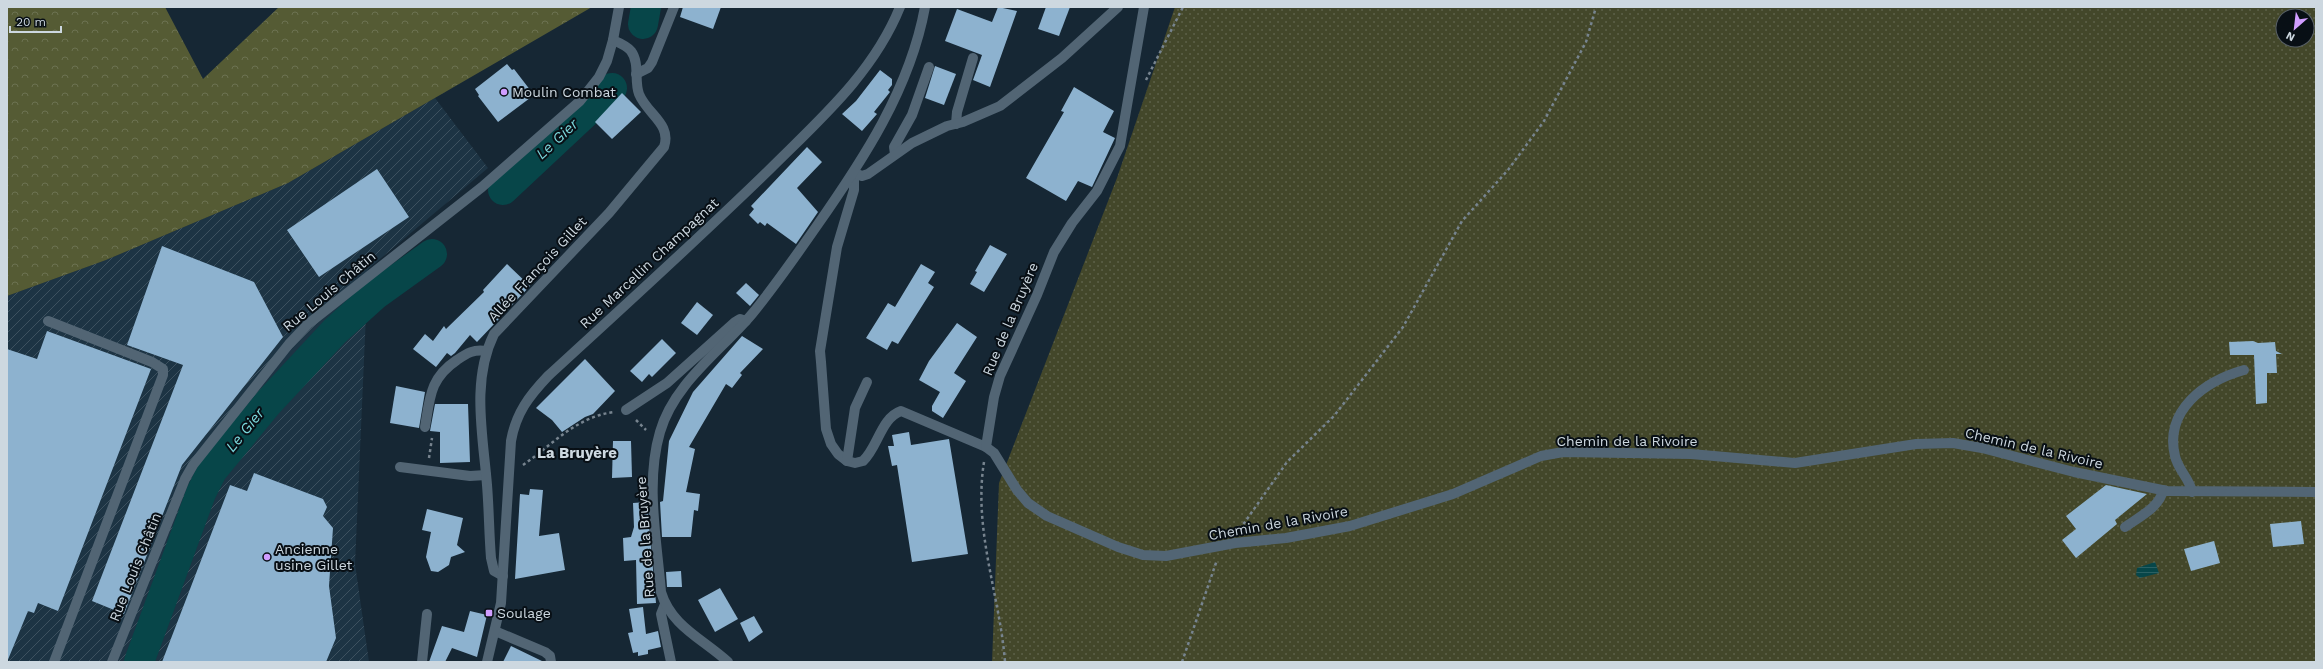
<svg xmlns="http://www.w3.org/2000/svg" width="2323" height="669" font-family="'Work Sans',sans-serif">
<style>
.industrial{fill:url(#industrial-furrows)}
.grass{fill:url(#grass-dots);fill-rule:evenodd}
.forest{fill:url(#forest-crowns)}
.water{fill:url(#water-rules)}
.lines{fill:none;stroke-linecap:round;stroke-linejoin:round}
.river{stroke:#074649;stroke-width:30}
.building{fill:#8db2cf}
.path{stroke:#77848f;stroke-width:2.5;stroke-dasharray:3 3;stroke-linecap:butt}
.lane{stroke:#526574;stroke-width:10}
.street{stroke:#526574;stroke-width:10}
.secondary{stroke:#526574;stroke-width:10}
.poi-dot{fill:#d09dff;stroke:#080f15;stroke-width:1.5}
.labels{text-anchor:middle;stroke-width:4;stroke-linejoin:round;paint-order:stroke}
.poi-label{font-size:14px;fill:#cdd8e0;stroke:#080f15;text-anchor:start}
.street-label{font-size:14px;fill:#cdd8e0;stroke:#080f15}
.water-label{font-size:15px;font-style:italic;fill:#7ad6da;stroke:#080f15}
.neighbourhood-label{font-size:15px;font-weight:bold;fill:#cdd8e0;stroke:#080f15}
</style>
<defs>
<pattern id="industrial-furrows" width="10" height="10" patternUnits="userSpaceOnUse"><rect width="10" height="10" fill="#1d3444"/><path d="M-1 1l2-2M0 10L10 0M9 11l2-2" fill="none" stroke="#3d515f"/></pattern>
<pattern id="grass-dots" width="8" height="8" patternUnits="userSpaceOnUse"><rect width="8" height="8" fill="#43472a"/><path d="M2 2h.1M6 6h.1" fill="none" stroke="#5d6149" stroke-width="1.8" stroke-linecap="round"/></pattern>
<pattern id="forest-crowns" width="20" height="18" patternUnits="userSpaceOnUse"><rect width="20" height="18" fill="#555b34"/><path d="M2 6a3 3 0 1 1 6 0M12 15a3 3 0 1 1 6 0" fill="none" stroke="#6c7251"/></pattern>
<pattern id="water-rules" width="6" height="5" patternUnits="userSpaceOnUse"><rect width="6" height="5" fill="#074649"/><path d="M0 2.5h6" fill="none" stroke="#2a6063"/></pattern>
</defs>
<rect width="100%" height="100%" fill="#162734"/>
<polygon class="industrial" points="435,98 488,168 368,269 355,564 369,662 7,662 7,296 106,260 288,183"/>
<path class="grass" d="M1175,7H2316V662H992L999,483L1117,178ZM2283,16H2307V40H2283Z"/>
<polygon class="forest" points="7,7 165,7 203,79 279,7 592,7 288,183 106,260 7,296"/>
<polygon class="water" points="2155,562 2159,573 2140,578 2136,575 2137,568"/>
<g class="lines">
<g class="river">
<polyline points="643,24 646,7"/>
<polyline points="503,190 612,88"/>
<polyline points="139,662 201,493 212,471 268,403 335,331 375,295 432,254"/>
</g>
</g>
<g class="building">
<polygon points="683,7 721,7 713,29 680,17"/>
<polygon points="998,7 1017,11 990,87 973,80 982,55 945,41 957,9 992,22"/>
<polygon points="1046,7 1070,7 1059,36 1038,29"/>
<polygon points="507,64 512,70 514,69 534,95 498,122 478,96 479,95 475,89"/>
<polygon points="935,66 956,74 944,105 925,98"/>
<polygon points="880,70 892,79 892,85 888,90 890,92 874,112 877,114 862,131 842,114 856,101"/>
<polygon points="1074,87 1114,111 1103,132 1115,138 1092,187 1078,181 1066,201 1026,178 1064,112 1061,111"/>
<polygon points="622,93 641,112 612,139 595,122"/>
<polygon points="807,147 822,162 797,188 818,212 796,244 767,223 765,226 760,222 758,224 749,215 754,209 751,206"/>
<polygon points="377,169 409,217 319,277 287,230"/>
<polygon points="990,245 1007,254 984,292 970,284 977,272 975,271"/>
<polygon points="162,246 254,282 283,337 182,465 124,614 92,601 183,365 127,345"/>
<polygon points="507,264 530,286 477,342 470,335 455,353 451,356 447,353 436,367 413,349 425,334 433,341 444,326 446,329 484,292 483,290"/>
<polygon points="921,264 935,272 928,283 934,287 898,344 892,341 887,350 866,338 888,303 895,307"/>
<polygon points="746,283 759,295 750,306 736,293"/>
<polygon points="697,302 713,315 697,335 681,323"/>
<polygon points="957,323 977,337 954,373 966,381 943,418 932,411 932,406 940,392 919,380 929,361"/>
<polygon points="47,331 151,369 58,611 38,603 34,613 28,611 7,662 7,349 37,359"/>
<polygon points="742,336 763,349 740,373 742,375 732,388 726,384 689,447 695,449 686,492 700,494 698,511 694,510 691,537 662,537 660,502 663,501 669,441 693,392"/>
<polygon points="662,339 676,353 652,377 649,374 642,382 630,371"/>
<polygon points="2253,341 2258,343 2275,342 2276,351 2282,354 2276,354 2277,373 2267,373 2267,403 2256,404 2254,355 2230,355 2229,342"/>
<polygon points="585,359 615,391 593,414 585,417 562,432 552,420 536,408"/>
<polygon points="396,386 425,392 419,428 390,423"/>
<polygon points="435,404 468,404 470,462 440,463 440,432 430,431"/>
<polygon points="909,432 911,445 949,439 968,554 912,562 897,465 892,466 888,446 894,446 892,435"/>
<polygon points="613,441 631,441 632,477 612,478"/>
<polygon points="254,473 323,499 327,507 323,516 333,528 329,586 336,638 326,662 162,662 230,485 247,491"/>
<polygon points="2106,485 2147,494 2115,520 2117,524 2076,558 2062,540 2076,529 2066,516"/>
<polygon points="530,489 543,490 539,536 559,533 565,570 515,579 520,494 529,495"/>
<polygon points="647,502 656,603 637,604 636,560 624,561 623,538 631,537 634,527 633,503"/>
<polygon points="427,509 463,518 457,545 465,552 451,557 449,565 438,572 431,571 426,557 431,532 422,530"/>
<polygon points="2301,521 2304,544 2273,547 2270,524"/>
<polygon points="2214,541 2220,563 2191,571 2184,549"/>
<polygon points="681,571 682,587 667,587 666,572"/>
<polygon points="720,588 738,619 715,632 698,600"/>
<polygon points="643,607 646,634 658,631 661,647 648,650 648,654 638,656 638,652 633,653 628,633 633,632 629,609"/>
<polygon points="470,611 487,615 477,657 452,648 445,662 429,662 442,626 464,632"/>
<polygon points="754,616 763,632 749,642 740,623"/>
<polygon points="511,646 544,662 503,662"/>
</g>
<g class="lines">
<g class="path">
<polyline points="1146,80 1183,7"/>
<polyline points="636,420 646,430"/>
<polyline points="429,458 432,438"/>
<path d="M984,462C973,530 1000,596 1005,662"/>
<path d="M523,465C552,445 577,416 615,412"/>
<polyline points="1240,529 1287,462 1334,416 1403,327 1462,221 1508,170 1544,121 1586,42 1596,7"/>
<polyline points="1182,662 1217,560"/>
</g>
<g class="lane">
<polyline points="636,74 648,68 652,62 674,7"/>
<polyline points="956,124 957,112 973,58"/>
<polyline points="895,154 894,147 912,115 929,67"/>
<path d="M854,173V190L837,247L820,351L821,362L826,429L831,444L838,454L847,461L855,463L863,461C878,447 881,418 901,411L986,447"/>
<polyline points="48,321 152,362 163,369 163,375 54,662"/>
<polyline points="626,410 667,383 735,322 740,319 746,321"/>
<path d="M425,427C430,397 430,378 457,360C467,353 474,349 486,351"/>
<polyline points="847,461 855,408 867,382"/>
<polyline points="400,467 470,476 486,475"/>
<path d="M2192,492C2190,479 2178,470 2175,456C2164,410 2205,381 2244,370"/>
<path d="M2125,527C2139,517 2160,507 2163,490"/>
<polyline points="665,604 661,614 671,662"/>
<polyline points="495,631 545,652 550,656 551,662"/>
<polyline points="112,662 185,479 193,465 289,344 308,324 482,187 580,101 599,77 607,61 613,40"/>
<polyline points="422,662 427,614"/>
</g>
<g class="street">
<polyline points="1144,7 1120,146 1097,191 1072,223 1054,252 1037,295 1000,376 994,397 986,447 994,453 1017,490 1028,503 1047,516 1118,547 1143,555 1166,556 1235,543 1286,538 1350,526 1453,494 1541,456 1563,452 1691,454 1795,463 1916,444 1953,443 1982,448 2074,472 2167,491 2316,492"/>
<polyline points="854,173 862,176 868,174 912,143 947,126 963,122 1000,106 1062,58 1118,7"/>
<path d="M503,576L494,571L491,558C489,533 489,509 487,485C483,435 471,381 494,334L609,213L664,147C672,124 647,114 639,94C634,81 640,63 631,51C627,46 620,43 613,40L619,7"/>
<path d="M728,662C703,639 671,626 661,592C657,540 645,483 660,432C674,383 721,351 752,314C775,286 795,257 816,227C863,160 910,89 925,7"/>
</g>
<path class="secondary" d="M487,662L501,603L511,441C516,413 529,396 548,376C622,308 696,241 768,171C818,121 873,74 900,7"/>
</g>
<g class="poi-dot">
<circle cx="504" cy="92" r="4"/>
<circle cx="267" cy="557" r="4"/>
<rect x="485" y="609" width="8" height="8" rx="2"/>
</g>
<g class="labels">
<g class="poi-label">
<text x="512" y="97">Moulin Combat</text>
<text x="275" y="554">Ancienne<tspan x="275" dy="16">usine Gillet</tspan></text>
<text x="497" y="618">Soulage</text>
</g>
<g class="street-label">
<text transform="translate(649 263) rotate(-43)" y="5">Rue Marcellin Champagnat</text>
<text transform="translate(537 269) rotate(-47)" y="5">Allée François Gillet</text>
<text transform="translate(329 291) rotate(-40)" y="5">Rue Louis Châtin</text>
<text transform="translate(1010 319) rotate(-67)" y="5">Rue de la Bruyère</text>
<text x="1627" y="446">Chemin de la Rivoire</text>
<text transform="translate(2034 448) rotate(13)" y="5">Chemin de la Rivoire</text>
<text transform="translate(1278 523) rotate(-10)" y="5">Chemin de la Rivoire</text>
<text transform="translate(645 537) rotate(-94)" y="5">Rue de la Bruyère</text>
<text transform="translate(135 567) rotate(-68)" y="5">Rue Louis Châtin</text>
</g>
<g class="water-label">
<text transform="translate(557 139) rotate(-43)" y="5">Le Gier</text>
<text transform="translate(245 430) rotate(-51)" y="5">Le Gier</text>
</g>
<g class="neighbourhood-label">
<text x="577" y="458">La Bruyère</text>
</g>
</g>
<rect width="2323" height="669" fill="none" stroke="#cdd8e0" stroke-width="16"/>
<g transform="translate(2295 28) rotate(208)"><circle r="19" fill="#080f15" stroke="#575f66"/>
<path d="M0-3L7 15L0 10L-7 15Z" fill="#d09dff"/>
<text y="-6" font-size="11" font-weight="bold" text-anchor="middle" fill="#cdd8e0">N</text>
</g>
<path d="M10 26v6h51v-6" fill="none" stroke="#cdd8e0" stroke-width="2"/>
<text x="16" y="26" font-size="12" fill="#cdd8e0" stroke="#080f15" stroke-width="3" paint-order="stroke">20 m</text>
</svg>
